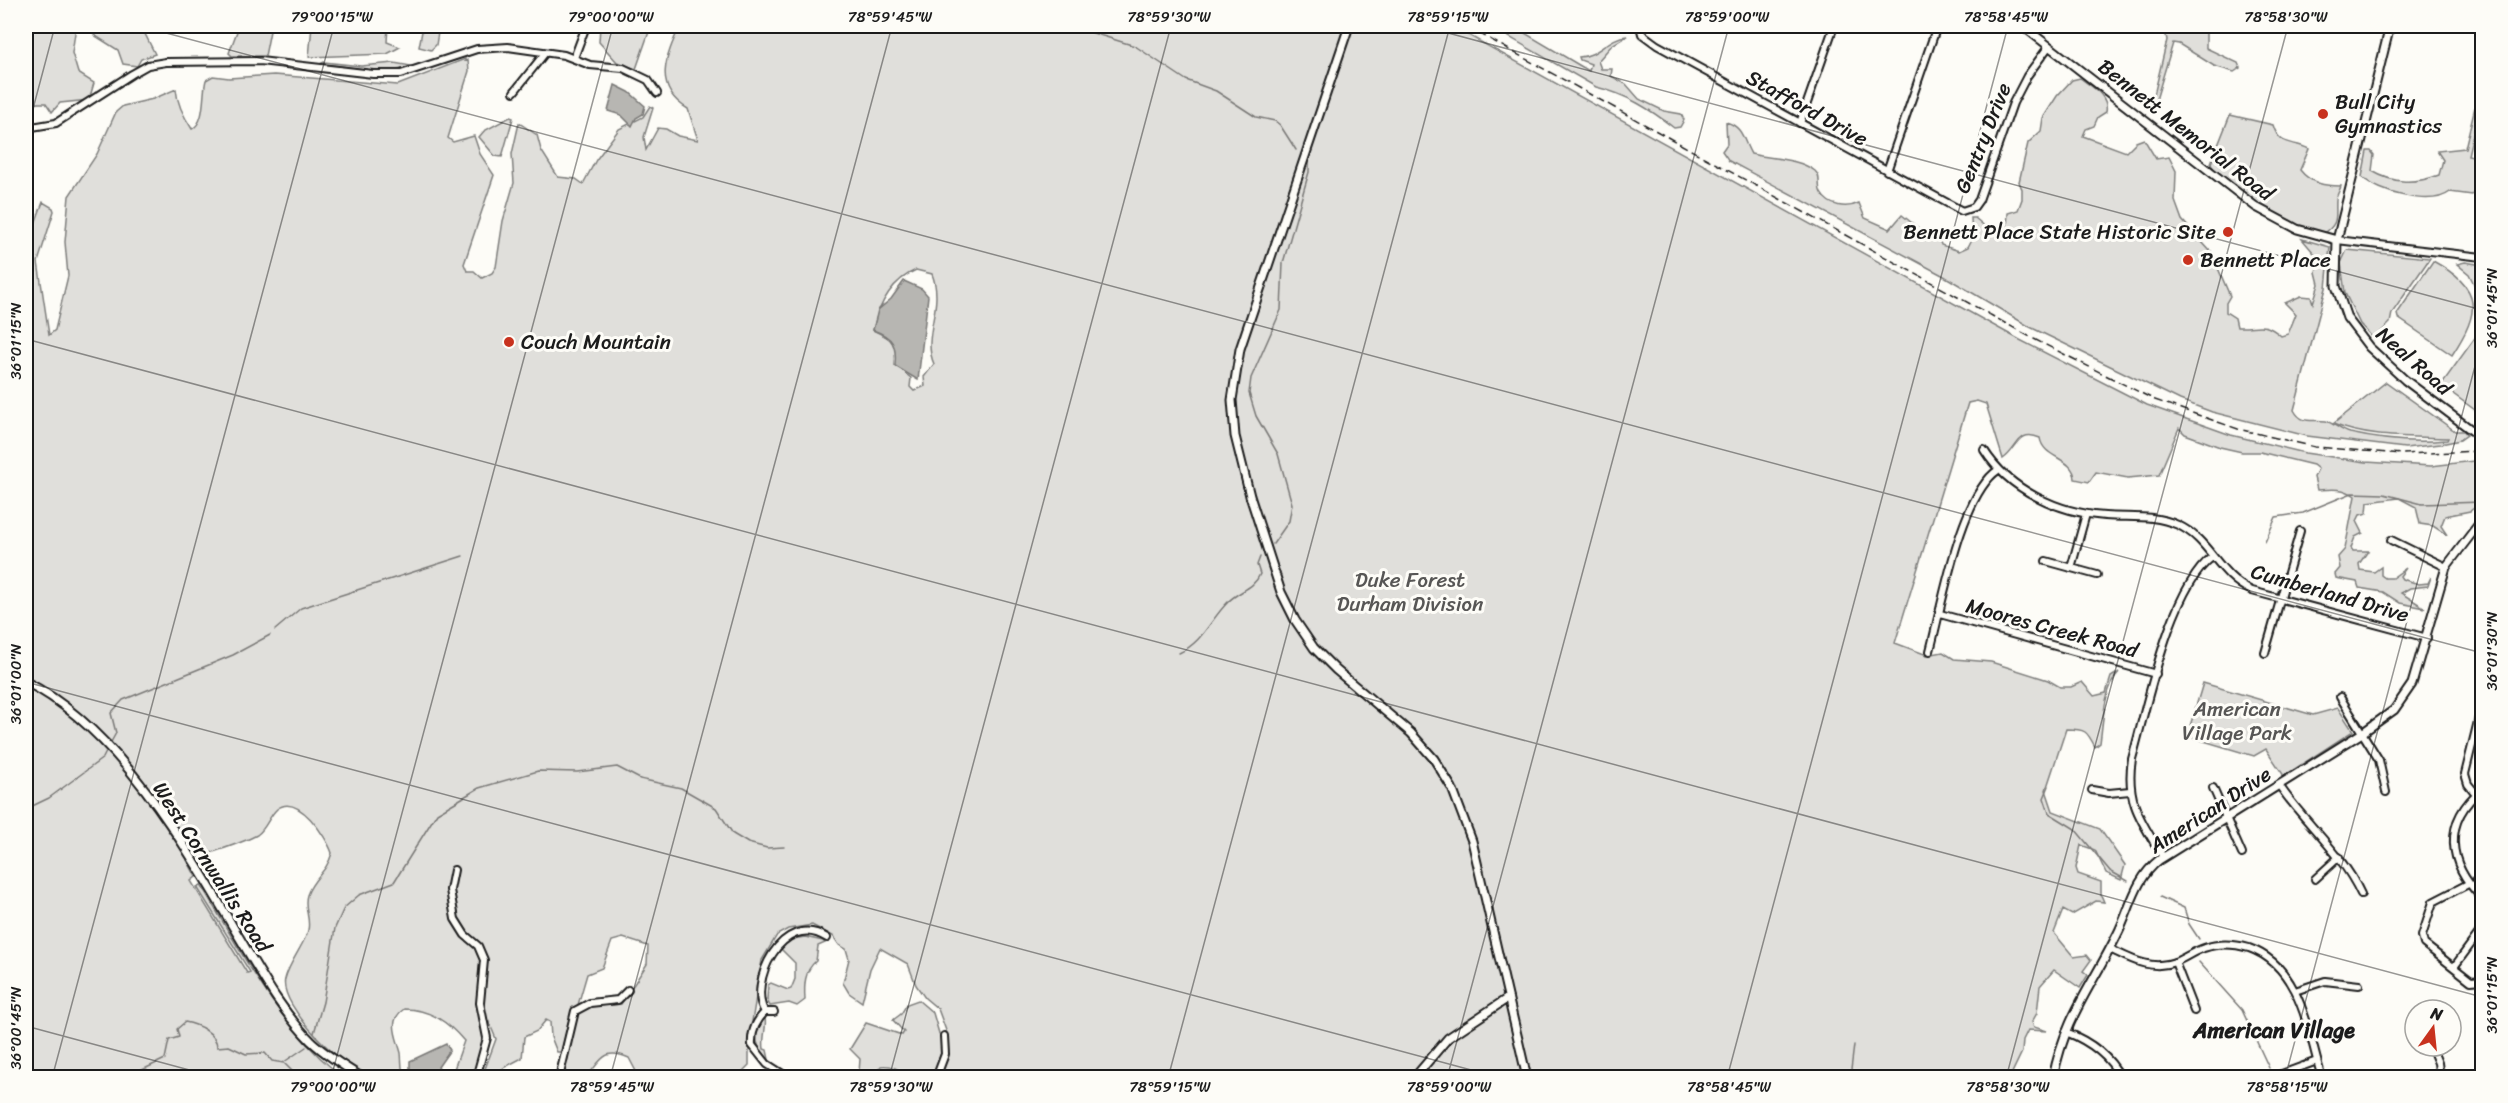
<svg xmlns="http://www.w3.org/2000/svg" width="2508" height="1103" font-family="Sriracha,sans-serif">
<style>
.green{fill:#e0dfdb;stroke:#7e7e7c;stroke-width:1.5;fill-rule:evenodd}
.water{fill:#b7b6b2;stroke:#797876;stroke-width:1.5}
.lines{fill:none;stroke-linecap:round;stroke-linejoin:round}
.stream{stroke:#797876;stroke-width:1.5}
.minor-casing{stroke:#1c1c1c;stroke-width:10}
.tertiary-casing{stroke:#1c1c1c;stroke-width:11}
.minor{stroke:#fdfcf7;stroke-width:6}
.tertiary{stroke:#fdfcf7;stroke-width:7}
.rail{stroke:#1c1c1c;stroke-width:1.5;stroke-dasharray:9 4.5;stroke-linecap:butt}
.ticks{fill:none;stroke:#1c1c1c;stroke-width:1.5;stroke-opacity:0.45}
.poi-dot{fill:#c8321e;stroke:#fdfcf7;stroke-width:2}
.labels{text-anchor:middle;stroke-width:6;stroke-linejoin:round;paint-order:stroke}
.poi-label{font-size:21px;fill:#1c1c1c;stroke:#fdfcf7;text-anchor:start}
.street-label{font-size:21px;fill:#1c1c1c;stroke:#fdfcf7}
.park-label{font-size:21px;fill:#575655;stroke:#fdfcf7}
.neighbourhood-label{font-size:22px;font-weight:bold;fill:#1c1c1c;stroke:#fdfcf7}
.neatline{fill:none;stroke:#1c1c1c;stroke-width:2}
.ticks-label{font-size:15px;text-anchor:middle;fill:#1c1c1c}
</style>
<rect width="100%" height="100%" fill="#fdfcf7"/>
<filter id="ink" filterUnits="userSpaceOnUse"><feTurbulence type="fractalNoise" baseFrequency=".0167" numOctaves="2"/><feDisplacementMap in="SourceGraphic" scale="12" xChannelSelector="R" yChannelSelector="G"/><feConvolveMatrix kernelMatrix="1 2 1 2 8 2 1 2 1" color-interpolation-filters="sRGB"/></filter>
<g filter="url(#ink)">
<g class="green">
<polygon points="26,26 76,26 72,53 78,73 94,83 89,100 60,103 52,112 46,103 37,103 32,112 26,112"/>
<polygon points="91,26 129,26 143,30 155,54 141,59 137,66 123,64 118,50 94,35"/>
<polygon points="239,26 271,26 265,56 232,56 229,53"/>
<polygon points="312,26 388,26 387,42 400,47 387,54 309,57"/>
<polygon points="423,26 439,26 436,45 431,50 419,47"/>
<polygon points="600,26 651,26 636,69 617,62 599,42"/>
<path d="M680,26H1452L2020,340L2147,405L2231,435L2305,453L2366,462L2431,466L2482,460V502L2470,511L2445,516L2441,526L2447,535L2433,526L2420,524L2416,507L2399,498L2368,502L2367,513L2360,515L2357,521L2363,533L2355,537L2351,548L2353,551H2368L2359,564L2360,570L2374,572L2381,567V575L2385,578H2392L2406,568L2400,576L2402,579L2419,584L2428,583L2431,577L2428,586L2410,588L2401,593L2425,608L2400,603L2383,592L2359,588L2357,582L2336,578L2335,574L2340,568L2338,557L2345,549L2355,496C2343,487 2331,489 2317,490L2314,477L2318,469L2313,465L2260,452H2242L2220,447L2185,434L2179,428L2159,475L2128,478L2096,472L2089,482L2075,479C2074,457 2043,459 2040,438C2018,428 2018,449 2003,459L1986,404L1977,401L1968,403L1895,643L1927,655L1943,652L1954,659L1991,662L2048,680L2060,687H2071L2082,682L2094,696L2106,693L2111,677L2119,672C2104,688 2103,722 2100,743L2095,747C2087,731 2086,729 2066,729L2046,790L2053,811L2100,829L2125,865L2121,880L2106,873L2095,850L2081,845L2076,868L2078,874L2101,882V895L2104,902L2096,901L2072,915L2063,910L2054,933L2074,957L2087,955L2091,960L2083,971L2088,975L2080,988L2054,970L2040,986L2037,1013L2032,1022L2034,1027L2047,1031L2028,1030L2023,1040L2022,1052L2010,1077H940L948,1051V1036L938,1009L925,998L916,985L908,964L880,948L870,969L862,1002L849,993L843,983L849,959L846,949L839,945L833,936L812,925L788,929L777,935L762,960L749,1040V1065L737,1077H639L629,1058C604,1047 601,1060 587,1077H564L576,1016L582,1007L621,1004L647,964L648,946L623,938L612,941L602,968L587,974L578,1005L571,1013L561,1052H557L551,1037L550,1022L546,1020L537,1031L524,1037L522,1058L505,1067L492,1077H482L496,1039L489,1022L473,1077H463L453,1072L464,1041C448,1022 430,1009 404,1009C387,1021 397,1037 401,1053C402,1061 401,1070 404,1077C394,1077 382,1079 372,1077C347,1073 278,1006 285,979C289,962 306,942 308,930C311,918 303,907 307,895C314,876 326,874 332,853C327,838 298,792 277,809C269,816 266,829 257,835C240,844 218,850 200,857L197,853L187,860L196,877L191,881L247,973L250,972L197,887L201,885C240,949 276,1022 334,1070V1077L26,1078V238L30,237L43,202L53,208L54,211L38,262L49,335L55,330L68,276L65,242L69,196L97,154L116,112L123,106L153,99L176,89C177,103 184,117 192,129C206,122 202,94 206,80L213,76L229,78L274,75L398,85L465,59V61L468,60L469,71L448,138L453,142L474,136L480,154L494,175L464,264L467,271H474L482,278L492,273L496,267L503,221L514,183L512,154L519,123L537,135L541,150L558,177L576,179L583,184L596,160L619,129L643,117L650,106L653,108L644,137L646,150L658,128L666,129L678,136L698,140L688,109C652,88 666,56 680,26ZM916,270L932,274C945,307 921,335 934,364L924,377L925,386L914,391L910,387L911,378L906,374L891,339L873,330C879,304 891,281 916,270Z"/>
<path d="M1490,26H1513L1589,71L1591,64L1580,60L1579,57C1598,57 1608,37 1627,36L1612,45L1598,61L1601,69H1612L1611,76L1626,84L1639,99L1664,111L1681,114L1684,120L1680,127L1674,128C1650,109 1626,94 1596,87Z"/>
<polygon points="2164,26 2206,26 2206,48 2238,63 2240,68 2234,72 2214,66 2179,44 2173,43 2153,110 2151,108 2167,40"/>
<path d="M324,62L361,66L394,63L411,66C387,77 347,65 320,64Z"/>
<path d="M2080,78C2092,87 2109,95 2106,112L2098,117L2094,126L2086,129L2083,136L2126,152L2136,142L2144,139L2156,159L2169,157L2176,171L2175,201L2182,220L2211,252L2230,296L2226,303V312L2235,318L2237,327C2258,328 2263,320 2281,336L2288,334L2296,314L2285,303L2301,296L2311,297L2313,303L2319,284L2316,272L2319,259L2302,239L2330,247L2326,288L2294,410C2302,425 2312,419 2326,421C2333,423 2342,431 2350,433C2381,440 2416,443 2447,440L2448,438C2409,436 2370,439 2333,424L2386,382L2455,431H2464L2467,435L2460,440L2441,444L2405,448L2307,436L2212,412L2180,400L2030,327L1944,276L1729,161L1722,151L1727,144L1726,122C1744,127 1743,141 1751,154C1771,159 1798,158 1815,171C1822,177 1817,186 1821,193C1829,207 1847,209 1859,203L1865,218L1890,229L1902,215L1926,234L1939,238L1941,245L1959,251L1968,247L1972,239L1971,218H1975L1994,234L2001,233L2007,227L2008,213L2018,210L2022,199V189L2019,182L2028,143L2041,131L2043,118L2057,96L2072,80Z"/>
<path d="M2482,78V97L2468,155L2482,158V176L2472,195L2450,192C2431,207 2379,193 2362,177L2367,151H2371L2374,155L2372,171C2394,184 2415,184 2439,175L2443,160L2437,151L2465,148Z"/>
<path d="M2230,115L2273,125C2280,148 2292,140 2309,149L2300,170C2311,184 2325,186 2341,186C2340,190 2336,196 2336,200C2335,216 2340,223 2323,234C2311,231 2298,229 2287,224C2269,216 2216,181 2211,163Z"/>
<polygon points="510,117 513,118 502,157 495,156 479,137 484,131"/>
<polygon points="2347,250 2430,258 2392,313 2390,323 2374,339 2360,324 2345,293 2341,263"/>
<path d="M2433,261C2483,288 2481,311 2452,355L2398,318L2397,314Z"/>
<polygon points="2465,262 2482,265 2482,300 2469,274 2457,264"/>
<polygon points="2482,328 2482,399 2475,410 2441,385"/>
<polygon points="2203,683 2313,715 2338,708 2353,731 2284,776 2266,749 2254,756 2187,736"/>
<path d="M805,937L823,941L825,943L818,946L816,961C804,971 804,986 805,1000L797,1006L789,1003L770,1006L767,1000L768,985L771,983L788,990L791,989L795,979V963L779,947L787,940Z"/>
<path d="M918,1000L933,1013L943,1047L933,1078L908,1077C899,1069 893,1065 881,1066L873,1077H864L859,1073L860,1059L850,1049L866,1023L902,1035L904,1032L893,1020L901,1014L907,1004Z"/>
<path d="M765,1018C767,1026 762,1038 764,1049L767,1050L770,1064C757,1048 750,1035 765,1018Z"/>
</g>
<g class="water">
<polygon points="615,85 629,92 645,106 643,114 636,118 632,126 621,115 608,111"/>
<path d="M904,281L922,289L928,296L918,380L895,366C897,345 893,337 873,330L878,310L891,299Z"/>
<polygon points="446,1044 450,1050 438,1067 441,1077 410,1077 410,1061"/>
</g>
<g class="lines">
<g class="stream">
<polyline points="1080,26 1093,33 1135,46 1186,80 1216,91 1256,117 1275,121 1280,125 1296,150"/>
<polyline points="2265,542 2276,517 2303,513 2352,493 2384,494 2422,504 2482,502"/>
<polyline points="1273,544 1289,521 1292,504 1278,454 1256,416 1249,393 1251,378 1281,310 1283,263 1309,172 1309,161"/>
<polyline points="275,630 301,608 463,556"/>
<polyline points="26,632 26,634"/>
<path d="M1179,653C1203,642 1210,620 1228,602C1238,591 1254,589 1260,574L1257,565L1260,557"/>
<polyline points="110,744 116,733 111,713 123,700 233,655 270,635"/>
<polyline points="2049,786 2044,798 2049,813 2075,829 2110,871 2128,881"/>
<polyline points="26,809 49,798 103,758 106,752"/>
<polyline points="2160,897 2184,908 2189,924 2199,939"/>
<polyline points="2199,962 2242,1010 2269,1068"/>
<polyline points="314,1033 323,1002 335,928 344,908 359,895 394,882 437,813 479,788 538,771 577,772 617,767 640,779 681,788 716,808 733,834 748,843 767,848 784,847"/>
<polyline points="284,1062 306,1047"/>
<path d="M134,1078L136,1073L165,1059L169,1040L179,1037L177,1029L185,1022C197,1024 217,1033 217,1047L229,1046L246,1054L265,1053L272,1061L284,1063L299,1078"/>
<polyline points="1850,1078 1854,1045"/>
</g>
<g class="minor-casing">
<g id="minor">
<polyline points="1640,26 1642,34 1657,45 1962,211 1974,207 1979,200 2013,103 2027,76 2049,46"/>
<polyline points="574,58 586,26"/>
<polyline points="514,92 545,53"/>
<polyline points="1800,123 1834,26"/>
<polyline points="26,128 56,123 132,74 148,65 166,62 260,61 373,74 401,74 477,49 508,47 564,55 590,65 623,68 648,80 657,93"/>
<polyline points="1887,171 1937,26"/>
<polyline points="2337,240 2482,257"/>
<path d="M1984,450C2009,490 2059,513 2105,516C2131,518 2153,514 2178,525C2211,540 2217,575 2252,591L2427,638"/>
<polyline points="2391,540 2446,567"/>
<polyline points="2046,561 2097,575"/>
<polyline points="2071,568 2086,514"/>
<polyline points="1940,614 2156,674"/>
<path d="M1930,651C1942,606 1960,496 1998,470"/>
<polyline points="2265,653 2300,531"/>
<polyline points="2340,697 2379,760 2386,792"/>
<polyline points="2482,705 2465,774 2468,784 2482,801"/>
<path d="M2279,785C2304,823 2341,851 2361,894"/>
<polyline points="2213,788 2242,854"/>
<path d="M2482,789C2442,822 2447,863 2482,898"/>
<polyline points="2092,790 2109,793 2130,791"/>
<path d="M2163,857C2142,822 2125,802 2132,759C2147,706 2170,589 2212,557"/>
<polyline points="454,870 450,890 455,919 465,935 478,946 484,960 480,1003 487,1038 476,1078"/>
<polyline points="2315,879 2339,857"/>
<polyline points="2468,884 2433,902 2422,936 2424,944 2471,981 2482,980"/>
<path d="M2110,949C2131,959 2151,971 2175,962C2185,958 2194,951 2204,948C2218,943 2235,944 2249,948C2301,966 2308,1032 2322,1078"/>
<polyline points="2175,962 2194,1011"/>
<polyline points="2454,967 2482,929"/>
<polyline points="2295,991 2325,981 2359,985"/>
<path d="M765,1012C747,985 782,909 827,938"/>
<path d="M774,1012H765C756,1021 751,1032 752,1045L767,1064L789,1078"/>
<path d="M2066,1032C2089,1041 2109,1055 2121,1078"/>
<polyline points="2431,1046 2438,1063 2440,1078"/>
<polyline points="559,1078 575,1011 590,1003 618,1000 628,990"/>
<polyline points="936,1078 945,1054 944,1036"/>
<polyline points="2271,1078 2317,1061"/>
</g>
</g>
<g class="tertiary-casing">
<g id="tertiary">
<polyline points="1349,26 1240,349 1232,400 1235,436 1250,496 1281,592 1295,620 1314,648 1336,670 1411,733 1434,759 1452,788 1472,841 1527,1078"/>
<polyline points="2023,26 2256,207 2297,229 2337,240"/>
<polyline points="2390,26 2337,240 2336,286 2347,318 2369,347 2405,380 2482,438"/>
<path d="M26,682C117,727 186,846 236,932C259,970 280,1010 311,1041C326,1055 345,1067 363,1078"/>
<polyline points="1414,1078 1448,1038 1508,998"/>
<path d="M2053,1078C2065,1017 2091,988 2117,935C2131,908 2134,880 2159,860L2362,733L2394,710L2412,684L2446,567L2482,520"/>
</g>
</g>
<use href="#minor" class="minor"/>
<use href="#tertiary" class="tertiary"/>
<polyline class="rail" points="1466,26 2034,339 2155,400 2238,429 2315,447 2401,454 2482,451"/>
</g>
</g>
<path class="ticks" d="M140,26L2482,653M1422,26L2482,310M26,135L55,26M26,339L2482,997M26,682L1501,1078M26,1026L219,1078M52,1078L334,26M331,1078L613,26M610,1078L892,26M889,1078L1171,26M1168,1078L1450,26M1447,1078L1729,26M1727,1078L2008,26M2006,1078L2288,26M2285,1078L2482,340"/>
<g class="poi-dot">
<circle cx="2323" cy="114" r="6"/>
<circle cx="2228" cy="232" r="6"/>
<circle cx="2188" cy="260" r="6"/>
<circle cx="509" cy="342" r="6"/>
</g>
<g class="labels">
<g class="poi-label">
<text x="2335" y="109">Bull City<tspan x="2335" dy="24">Gymnastics</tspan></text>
<text x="2216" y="239" text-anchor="end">Bennett Place State Historic Site</text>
<text x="2200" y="267">Bennett Place</text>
<text x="521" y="349">Couch Mountain</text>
</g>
<g class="street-label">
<text transform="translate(1807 108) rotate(29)" y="7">Stafford Drive</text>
<text transform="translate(2186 130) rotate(38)" y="7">Bennett Memorial Road</text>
<text transform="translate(1983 138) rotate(-68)" y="7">Gentry Drive</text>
<text transform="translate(2414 361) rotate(41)" y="7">Neal Road</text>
<text transform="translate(2330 593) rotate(16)" y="7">Cumberland Drive</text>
<text transform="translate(2052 628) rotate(15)" y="7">Moores Creek Road</text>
<text transform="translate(2210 810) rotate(-33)" y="7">American Drive</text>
<text transform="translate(212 867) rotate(57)" y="7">West Cornwallis Road</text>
</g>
<g class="park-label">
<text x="1410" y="587">Duke Forest<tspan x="1410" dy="24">Durham Division</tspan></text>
<text x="2237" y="716">American<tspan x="2237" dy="24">Village Park</tspan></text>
</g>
<g class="neighbourhood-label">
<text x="2274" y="1038">American Village</text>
</g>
</g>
<rect width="2508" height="1103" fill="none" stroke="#fdfcf7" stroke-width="66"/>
<g transform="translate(2433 1028) rotate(15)"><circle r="28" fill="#fdfcf7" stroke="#a3a29f" stroke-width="1.5"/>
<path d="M0-4.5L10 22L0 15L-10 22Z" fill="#c8321e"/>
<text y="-9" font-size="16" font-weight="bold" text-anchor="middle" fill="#1c1c1c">N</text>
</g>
<rect x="33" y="33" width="2442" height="1037" class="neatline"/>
<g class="ticks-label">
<text x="332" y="22">79°00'15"W</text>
<text x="611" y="22">79°00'00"W</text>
<text x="890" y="22">78°59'45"W</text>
<text x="1169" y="22">78°59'30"W</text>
<text x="1448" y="22">78°59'15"W</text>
<text x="1727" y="22">78°59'00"W</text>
<text x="2006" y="22">78°58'45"W</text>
<text x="2286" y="22">78°58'30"W</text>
<text transform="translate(2492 308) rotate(-90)" y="5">36°01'45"N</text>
<text transform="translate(16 341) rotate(-90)" y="5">36°01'15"N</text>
<text transform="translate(2492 651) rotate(-90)" y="5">36°01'30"N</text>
<text transform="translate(16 684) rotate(-90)" y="5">36°01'00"N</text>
<text transform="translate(2492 995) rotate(-90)" y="5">36°01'15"N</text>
<text transform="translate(16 1028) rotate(-90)" y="5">36°00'45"N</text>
<text x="333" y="1092">79°00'00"W</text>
<text x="612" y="1092">78°59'45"W</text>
<text x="891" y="1092">78°59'30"W</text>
<text x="1170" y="1092">78°59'15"W</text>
<text x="1449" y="1092">78°59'00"W</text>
<text x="1729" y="1092">78°58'45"W</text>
<text x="2008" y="1092">78°58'30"W</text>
<text x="2287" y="1092">78°58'15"W</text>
</g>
</svg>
